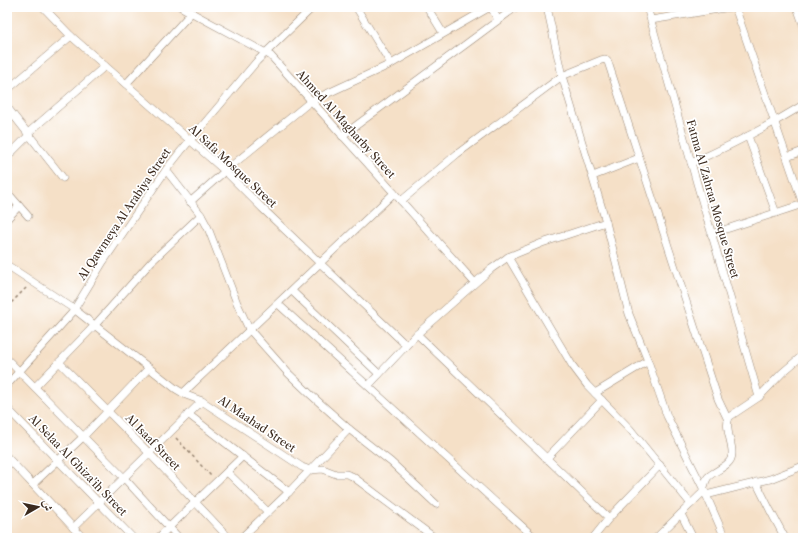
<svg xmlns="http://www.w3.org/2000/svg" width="810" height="545" font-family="'Libre Caslon Text',Amiri,serif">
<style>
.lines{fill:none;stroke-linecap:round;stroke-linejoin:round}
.street-casing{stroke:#988572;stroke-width:8}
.path{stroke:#988572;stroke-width:1.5;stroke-dasharray:3 3;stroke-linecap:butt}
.street{stroke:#fff;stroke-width:7}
.labels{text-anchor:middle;stroke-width:3.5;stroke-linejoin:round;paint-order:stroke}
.street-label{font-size:11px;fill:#3b2a1e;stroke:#fff}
</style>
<rect width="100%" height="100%" fill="#fff"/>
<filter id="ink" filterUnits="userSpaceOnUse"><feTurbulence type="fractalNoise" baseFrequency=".025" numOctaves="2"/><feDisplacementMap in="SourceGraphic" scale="8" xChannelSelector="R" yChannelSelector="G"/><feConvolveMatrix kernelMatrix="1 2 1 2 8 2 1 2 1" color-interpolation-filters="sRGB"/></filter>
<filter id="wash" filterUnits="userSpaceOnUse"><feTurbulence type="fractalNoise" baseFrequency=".012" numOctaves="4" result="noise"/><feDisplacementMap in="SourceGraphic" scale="16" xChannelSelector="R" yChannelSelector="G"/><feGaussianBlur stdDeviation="0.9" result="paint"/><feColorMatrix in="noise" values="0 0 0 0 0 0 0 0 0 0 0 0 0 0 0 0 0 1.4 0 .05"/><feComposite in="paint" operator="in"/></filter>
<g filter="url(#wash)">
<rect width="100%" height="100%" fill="#f5e0c7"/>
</g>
<g filter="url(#ink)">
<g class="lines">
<g class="street-casing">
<g id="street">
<polyline points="43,7 71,36 225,171 262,208 406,345"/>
<polyline points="181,7 266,53 271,56 474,282"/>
<polyline points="356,7 391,64"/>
<polyline points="427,7 443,33"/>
<polyline points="491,7 498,20"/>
<polyline points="547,7 562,76 606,222 629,314 648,361 667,416 704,490 725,538"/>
<polyline points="647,7 698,187 759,397"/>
<polyline points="735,7 803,204"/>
<polyline points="797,7 803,24"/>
<polyline points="651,20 731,7"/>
<polyline points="126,84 192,12"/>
<polyline points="7,90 71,36"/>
<polyline points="7,107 63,178"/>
<polyline points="28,133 105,66"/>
<polyline points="342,136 516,7"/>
<polyline points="748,136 776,213"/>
<polyline points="7,157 29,135"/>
<polyline points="787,157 803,151"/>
<path d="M691,163C730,146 767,127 803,105"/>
<polyline points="166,170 201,215 208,228 237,303 249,329 288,373 311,395 349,429 391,462 436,504"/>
<polyline points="593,176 639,158"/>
<polyline points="7,192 28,216"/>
<polyline points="401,201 457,154 562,76 601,60 605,59 608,62 718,399 728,420"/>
<polyline points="190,202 225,171 311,101 391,64 490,7"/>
<polyline points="7,219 19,206"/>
<polyline points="711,234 803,204"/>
<polyline points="508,257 572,365 587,385 630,429 691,504"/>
<polyline points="7,265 74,309 176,389 186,395 202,401 302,467 310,470 323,469 336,474 346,474 352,476 435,538"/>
<polyline points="292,291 379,374"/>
<polyline points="278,304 535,538"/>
<polyline points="417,334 609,518"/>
<polyline points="7,359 124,478 179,538"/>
<polyline points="59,362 149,453 229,538"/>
<polyline points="7,385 72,313 103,262 166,170 181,151 257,61 313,7"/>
<polyline points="368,386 417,334 491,269 508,257 542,243 606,222"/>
<polyline points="35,387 95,325 151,262 201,215"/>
<path d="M183,393C253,326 324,260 394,193"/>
<polyline points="595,393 648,361"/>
<polyline points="7,408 133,538"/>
<polyline points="188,414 289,492"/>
<polyline points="7,457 83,538"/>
<polyline points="546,459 602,400"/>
<polyline points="227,472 268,512"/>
<polyline points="756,482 770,510 785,538"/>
<polyline points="33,484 83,437 149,368"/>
<polyline points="706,495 770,479 803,466"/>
<polyline points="681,514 693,538"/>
<polyline points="73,528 202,401"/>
<polyline points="158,538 243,456"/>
<polyline points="241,538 289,492 349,429"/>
<polyline points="593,538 609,518 660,465"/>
<path d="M656,538L701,494C705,489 704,482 708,477C715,470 732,466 732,454C733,443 724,428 729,417L759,397L782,373L803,355"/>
</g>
</g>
<g class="path">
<polyline points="7,307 27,287"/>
<polyline points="176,438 211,476"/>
</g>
<use href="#street" class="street"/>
</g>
</g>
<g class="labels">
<g class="street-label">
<text transform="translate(346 124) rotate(48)" y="4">Ahmed Al Magharby Street</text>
<text transform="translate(233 166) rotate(43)" y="4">Al Safa Mosque Street</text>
<text transform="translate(713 199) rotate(74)" y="4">Fatma Al Zahraa Mosque Street</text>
<text transform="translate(124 214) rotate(-56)" y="4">Al Qawmeya Al Arabiya Street</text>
<text transform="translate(257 424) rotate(34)" y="4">Al Maahad Street</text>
<text transform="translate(153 442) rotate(46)" y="4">Al Isaaf Street</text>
<text transform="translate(78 465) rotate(46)" y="4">Al Selaa Al Ghiza'ih Street</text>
</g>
</g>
<rect width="810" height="545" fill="none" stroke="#fff" stroke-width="24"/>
<g transform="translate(38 507) rotate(81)" stroke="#ffffff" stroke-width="3" paint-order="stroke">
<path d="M0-3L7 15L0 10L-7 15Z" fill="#3b2a1e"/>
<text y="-6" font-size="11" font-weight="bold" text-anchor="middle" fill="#3b2a1e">ش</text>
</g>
</svg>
